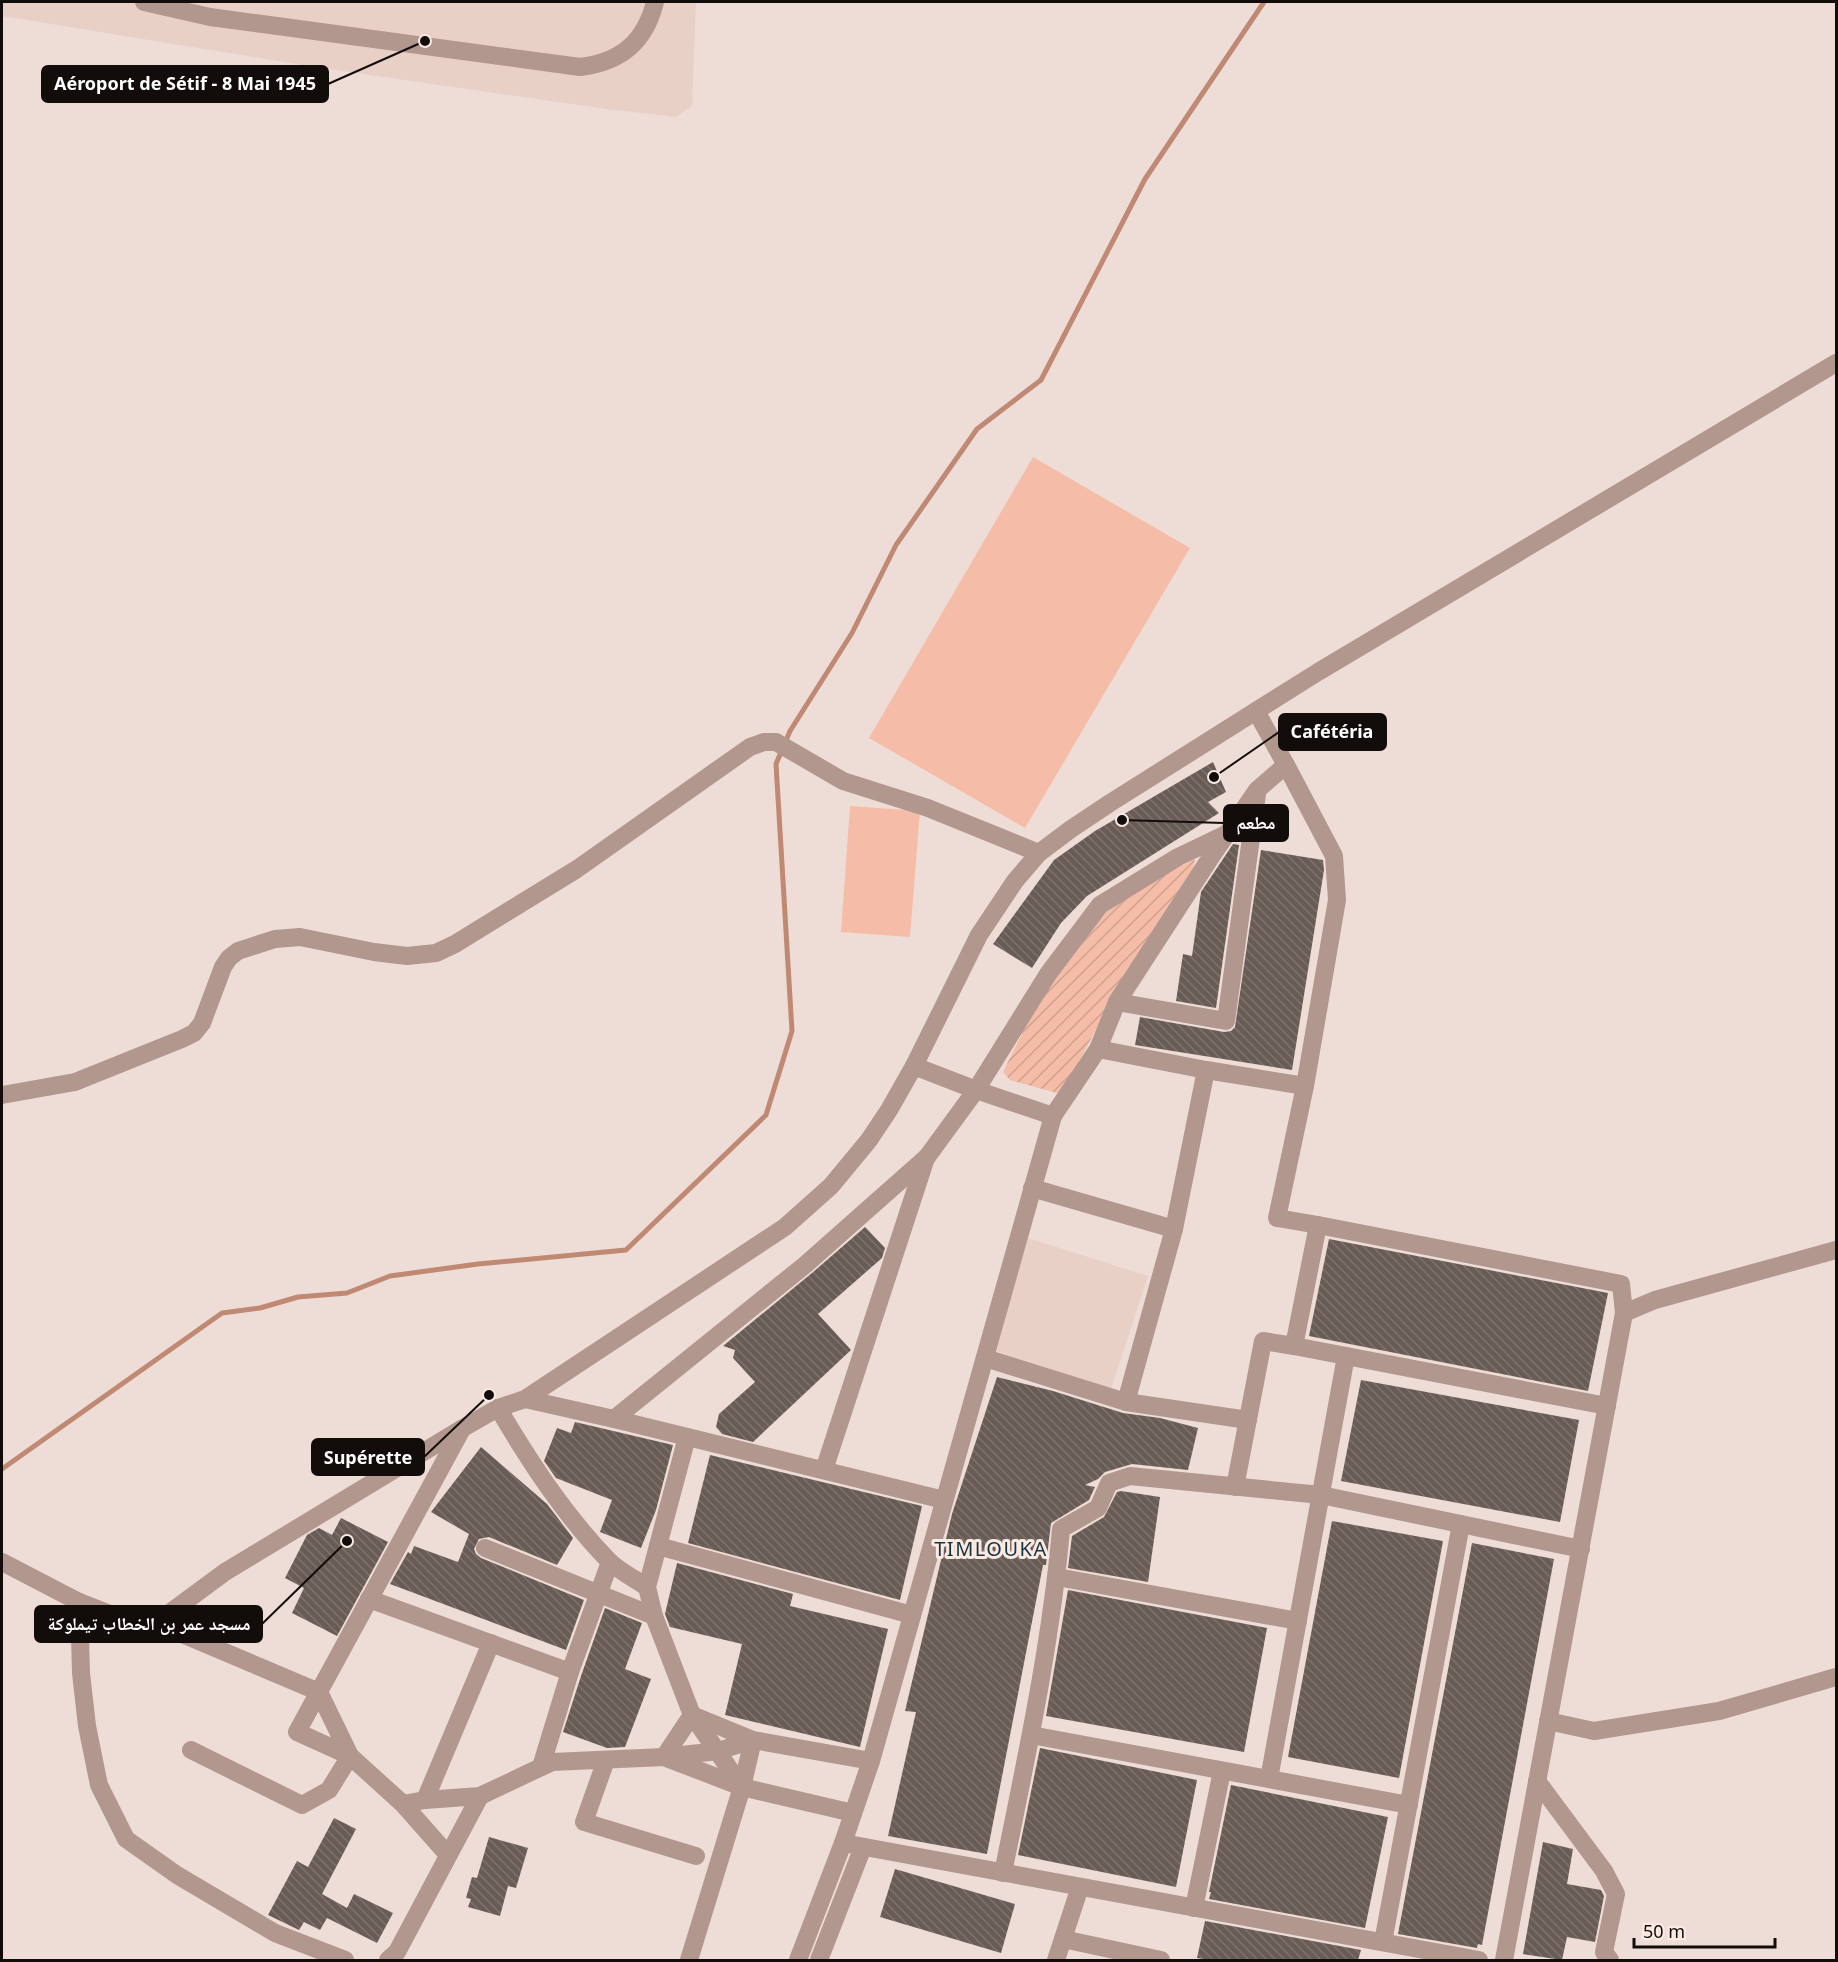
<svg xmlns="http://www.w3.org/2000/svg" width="1838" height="1962" font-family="'Noto Sans','Noto Naskh Arabic',sans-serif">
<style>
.built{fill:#e9d0c7}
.garden{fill:url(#garden-furrows)}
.pitch{fill:#f5bda8}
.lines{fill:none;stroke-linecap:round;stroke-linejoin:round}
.stream{stroke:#c08974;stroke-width:5}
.building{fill:url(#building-back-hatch)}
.minor{stroke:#b1978e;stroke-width:18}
.labels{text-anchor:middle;stroke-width:6;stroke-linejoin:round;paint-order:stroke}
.quarter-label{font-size:20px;letter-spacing:1.5px;fill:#17353f;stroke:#fbeae3}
.leader{fill:none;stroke:#120c0a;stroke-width:2}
.callout-dot{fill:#120c0a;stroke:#fbeae3;stroke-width:2}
.callout{fill:#120c0a;stroke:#120c0a;stroke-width:2}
.callout-label{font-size:18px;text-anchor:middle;font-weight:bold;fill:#fff}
</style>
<defs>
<pattern id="garden-furrows" width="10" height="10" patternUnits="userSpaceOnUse" patternTransform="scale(1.5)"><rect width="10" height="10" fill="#f5bda8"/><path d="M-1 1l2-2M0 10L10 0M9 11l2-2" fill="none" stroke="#d1a18f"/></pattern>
<pattern id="building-back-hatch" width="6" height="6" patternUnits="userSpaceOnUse" patternTransform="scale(1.5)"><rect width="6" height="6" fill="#695b55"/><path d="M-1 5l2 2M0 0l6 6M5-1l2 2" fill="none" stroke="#7d726d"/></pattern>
</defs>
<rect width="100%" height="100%" fill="#eeddd6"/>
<g class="built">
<polygon points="2,2 696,2 692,106 676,117 606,109 308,66 2,16"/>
<polygon points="1028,1238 1148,1276 1111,1389 992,1350"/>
</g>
<polygon class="garden" points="1194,859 1195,862 1192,870 1119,986 1065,1088 1057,1093 1010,1080 1003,1072 1031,1015 1100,911"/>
<g class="pitch">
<polygon points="1033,457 1190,548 1025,828 869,738"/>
<polygon points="850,806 920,811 910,937 841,932"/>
</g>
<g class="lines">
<polyline class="stream" points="2,1469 222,1313 260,1308 298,1297 347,1293 390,1276 478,1264 626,1250 766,1115 792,1031 776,764 790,731 852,633 896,545 977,429 1041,380 1145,179 1264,2"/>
</g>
<g class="building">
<polygon points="1213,762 1226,792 1208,802 1219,813 1087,896 1061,923 1032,968 993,944 1054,860 1095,831"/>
<polygon points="1233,844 1239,845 1216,1008 1176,1001 1183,954 1192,956 1201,892"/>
<polygon points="1261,850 1323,860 1324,870 1292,1070 1135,1045 1140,1017 1224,1032 1231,1031 1235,1027"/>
<polygon points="865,1227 885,1248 882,1258 818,1314 851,1350 753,1442 722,1434 716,1427 719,1414 755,1382 733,1358 735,1350 723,1346 812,1273"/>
<polygon points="1329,1239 1608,1293 1588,1391 1309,1336"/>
<polygon points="997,1377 1053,1391 1123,1413 1160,1418 1198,1428 1188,1470 1132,1464 1105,1472 1098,1479 1085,1485 1095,1487 1089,1500 1051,1523 1046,1565 1043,1565 987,1854 888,1836 916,1712 905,1711 952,1514"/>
<polygon points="1361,1380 1579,1420 1560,1522 1341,1481"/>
<polygon points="575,1422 673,1445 656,1510 641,1548 600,1532 612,1500 556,1478 544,1461 557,1428 571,1433"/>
<polygon points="481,1447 547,1504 573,1538 557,1565 489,1537 479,1539 474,1549 476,1554 481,1558 584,1600 566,1650 390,1584 408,1552 411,1554 414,1546 458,1562 469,1534 431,1512"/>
<polygon points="710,1455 922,1506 900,1600 688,1543"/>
<polygon points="1121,1491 1160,1497 1148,1582 1068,1568 1072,1536 1104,1517 1117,1492"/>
<polygon points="341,1518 388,1542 337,1636 292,1613 304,1588 285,1578 307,1535 319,1528 332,1535"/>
<polygon points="1332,1521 1443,1541 1399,1778 1288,1757"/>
<polygon points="1472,1543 1554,1559 1482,1945 1478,1944 1477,1948 1398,1934"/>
<polygon points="677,1563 793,1594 790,1606 888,1629 860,1747 725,1715 742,1644 670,1627 665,1614"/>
<polygon points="1068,1590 1267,1628 1244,1752 1046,1716"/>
<polygon points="605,1608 642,1623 625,1669 651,1679 625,1747 607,1748 563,1732 581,1676"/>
<polygon points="1040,1748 1197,1780 1176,1887 1018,1855"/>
<polygon points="1231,1785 1388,1817 1365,1928 1209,1899 1211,1892 1209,1892"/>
<polygon points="334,1818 356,1829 322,1894 347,1908 354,1894 393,1913 377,1943 327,1918 320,1930 304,1922 299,1930 268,1915 297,1861 308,1867"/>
<polygon points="489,1837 528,1848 516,1888 508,1886 500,1916 468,1907 471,1899 466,1898 472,1877 477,1878"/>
<polygon points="1543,1842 1573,1849 1567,1884 1601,1890 1604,1896 1595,1942 1567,1937 1562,1960 1523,1954"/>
<polygon points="895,1869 1015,1904 1001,1953 880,1917"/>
<polygon points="1205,1921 1361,1950 1358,1960 1209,1960 1197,1958"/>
</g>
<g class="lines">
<g class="minor">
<path d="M144,2L210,17L580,67C621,62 645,42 655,2"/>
<polyline points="1286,765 1334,856 1337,900 1305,1086"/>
<polyline points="1117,1002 1226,1021 1257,794"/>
<polyline points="1098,1049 1206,1070 1305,1086 1277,1218 1318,1225"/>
<polyline points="914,1066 976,1090 1053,1116"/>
<polyline points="2,1095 75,1082 182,1039 194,1033 202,1023 223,967 229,958 238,951 275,939 300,937 374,952 407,956 436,953 455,944 577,869 750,747 764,742 776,742 843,781 928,808 1039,853"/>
<polyline points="1032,1188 1174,1229 1126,1402"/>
<polyline points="1174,1229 1206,1070"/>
<polyline points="1624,1313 1655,1300 1836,1250"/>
<polyline points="1294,1346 1607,1406"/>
<polyline points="985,1358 1126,1402 1248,1420"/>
<polyline points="525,1399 614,1419 944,1500"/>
<path d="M498,1408C530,1462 565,1516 609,1561C619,1571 635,1579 647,1587"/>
<polyline points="614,1419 805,1265 927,1157 976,1090 1048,974 1100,905 1178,857 1226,834"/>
<polyline points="687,1437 647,1587 654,1616 692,1715 742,1787 853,1813"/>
<polyline points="824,1470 926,1158"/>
<polyline points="1235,1487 1263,1341 1294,1346 1318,1225 1621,1284 1624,1313 1504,1960"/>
<polyline points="658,1546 912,1615"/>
<polyline points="485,1548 654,1616"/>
<polyline points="2,1562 79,1602 130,1622 156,1623 225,1572 463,1428 498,1408 525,1399 785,1227 831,1186 869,1140 889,1110 914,1066 979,935 1015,881 1039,853 1071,829 1110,803 1318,672 1836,363"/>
<polyline points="1057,1577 1298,1621"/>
<polyline points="369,1599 570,1672"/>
<polyline points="79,1602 81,1673 87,1726 99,1785 126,1839 177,1875 275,1933 345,1960"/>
<polyline points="156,1623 319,1692 350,1756 403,1804 448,1855"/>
<polyline points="1548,1721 1594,1731 1719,1711 1836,1677"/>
<polyline points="1031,1735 1409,1805"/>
<polyline points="191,1750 302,1805 329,1790 350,1756 297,1732 462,1429"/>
<polyline points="606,1760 584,1822 696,1856"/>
<polyline points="541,1767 570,1672 610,1562"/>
<polyline points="1269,1779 1346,1356"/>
<polyline points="1537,1781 1604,1871 1616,1894 1604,1952 1610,1960"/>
<polyline points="425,1800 491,1643"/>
<polyline points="403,1804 425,1800 480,1796 552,1762 664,1757 718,1751 753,1740 871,1761"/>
<polyline points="843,1843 1479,1960"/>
<path d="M1003,1873C1026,1759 1051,1644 1061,1529L1098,1508L1109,1483L1130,1476L1321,1495L1581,1549"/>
<polyline points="1194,1908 1222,1771"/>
<polyline points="1063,1939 1161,1960"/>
<polyline points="1383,1942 1461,1524"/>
<polyline points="388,1960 397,1952 480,1796"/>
<polyline points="689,1960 742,1787 753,1740 692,1715 664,1757 742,1787"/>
<polyline points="798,1960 843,1843 871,1761 1053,1116 1098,1049 1117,1002 1209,860 1257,790 1286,765 1256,711"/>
<polyline points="819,1960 863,1847"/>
<polyline points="1056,1960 1080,1887"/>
</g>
</g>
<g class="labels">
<g class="quarter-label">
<text x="991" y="1556">TIMLOUKA</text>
</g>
</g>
<path class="leader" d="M425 41L328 84M1214 777L1279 732M1122 820L1224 823M489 1395L424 1457M347 1541L262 1624"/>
<g class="callout-dot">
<circle cx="425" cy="41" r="6"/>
<circle cx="1214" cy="777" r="6"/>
<circle cx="1122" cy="820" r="6"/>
<circle cx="489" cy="1395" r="6"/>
<circle cx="347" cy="1541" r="6"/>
</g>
<g class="callout">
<rect x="42" y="66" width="286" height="36" rx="6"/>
<rect x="1279" y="714" width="107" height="36" rx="6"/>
<rect x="1224" y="805" width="64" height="36" rx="6"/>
<rect x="312" y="1439" width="112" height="36" rx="6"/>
<rect x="35" y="1606" width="227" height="36" rx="6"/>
</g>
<g class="callout-label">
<text x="185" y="90">Aéroport de Sétif - 8 Mai 1945</text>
<text x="1332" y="738">Cafétéria</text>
<text x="1256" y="829">مطعم</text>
<text x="368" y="1464">Supérette</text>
<text x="149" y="1630">مسجد عمر بن الخطاب تيملوكة</text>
</g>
<rect width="1838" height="1962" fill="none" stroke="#120c0a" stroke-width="6"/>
<path d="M1634 1938v9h141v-9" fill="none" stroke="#120c0a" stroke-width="3"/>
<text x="1643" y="1938" font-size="18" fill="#120c0a" stroke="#fbeae3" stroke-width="4.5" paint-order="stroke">50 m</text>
</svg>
